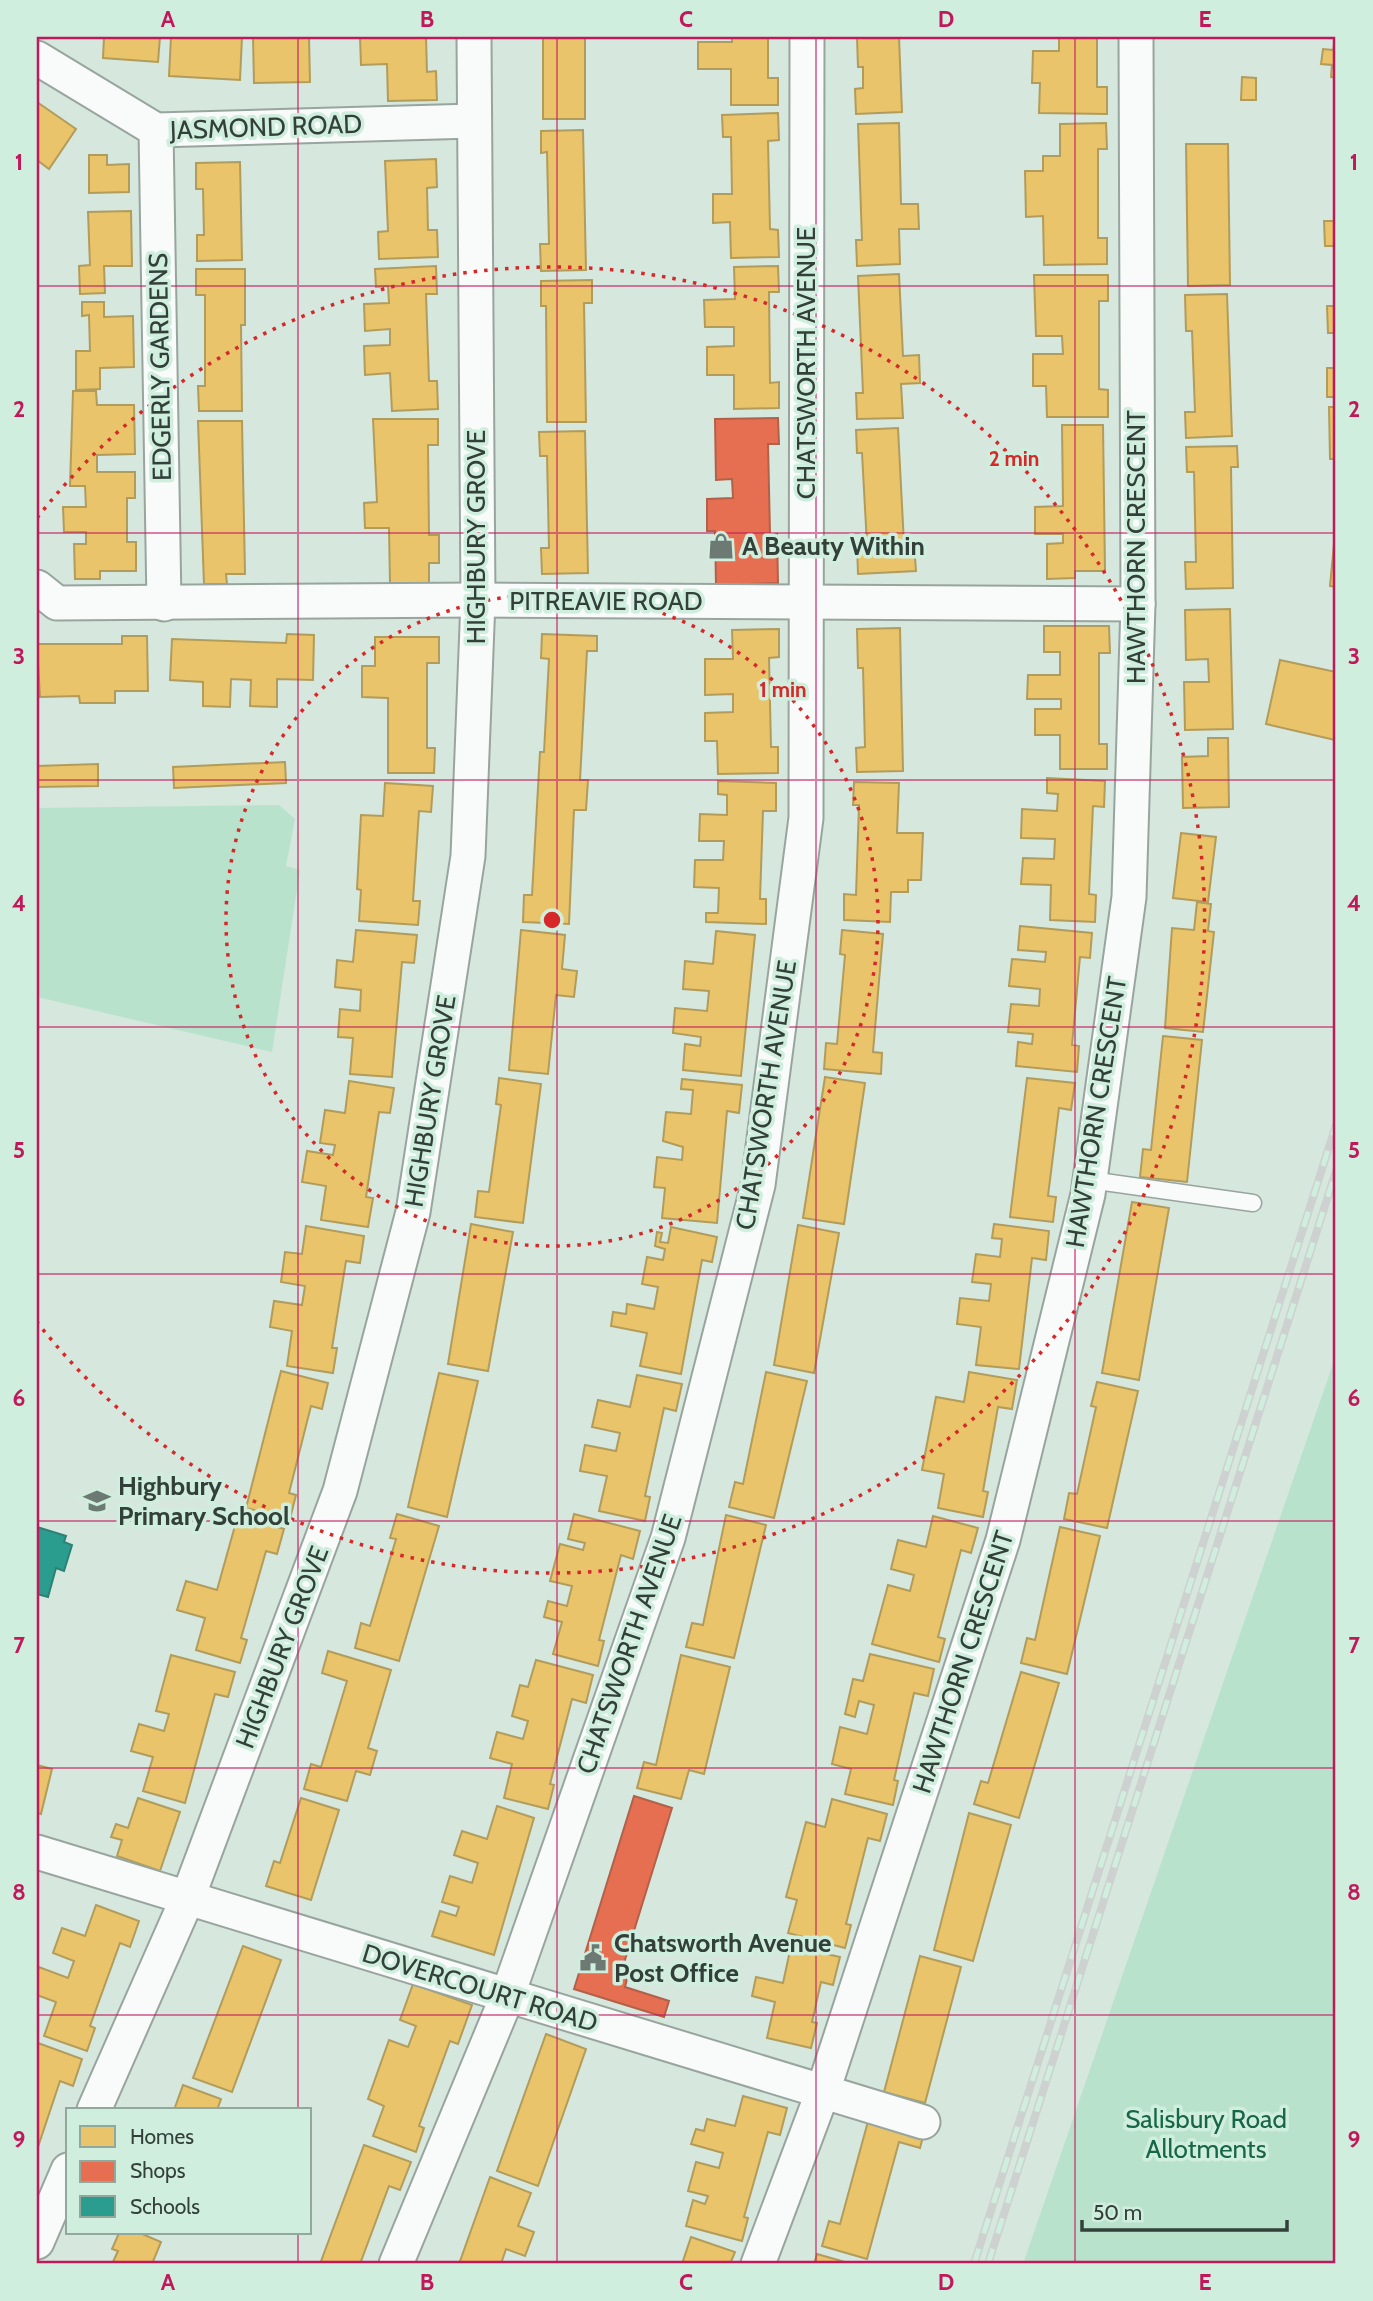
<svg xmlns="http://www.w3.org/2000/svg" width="1373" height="2301" font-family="Cabin,sans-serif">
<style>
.green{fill:#b9e2cd}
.homes{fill:#e9c46a;stroke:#b29c5b;stroke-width:2}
.shops{fill:#e76f51;stroke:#b1614a;stroke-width:2}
.schools{fill:#2a9d8f;stroke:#2d8175;stroke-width:2}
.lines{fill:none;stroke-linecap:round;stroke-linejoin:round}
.lane-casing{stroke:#98a59e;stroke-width:19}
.street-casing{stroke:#98a59e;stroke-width:37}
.lane{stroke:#f9fbfa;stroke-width:16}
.street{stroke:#f9fbfa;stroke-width:33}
.rail-casing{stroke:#cdd1cf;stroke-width:8}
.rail{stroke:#cfeede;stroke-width:5;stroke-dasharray:16;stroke-linecap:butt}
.grid{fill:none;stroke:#c2185b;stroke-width:2;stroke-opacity:0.55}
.ring{fill:none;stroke:#d62828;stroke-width:3.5;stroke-dasharray:3.5 7}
.labels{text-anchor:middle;stroke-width:7;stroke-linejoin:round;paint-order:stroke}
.street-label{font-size:26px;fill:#334039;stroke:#cfeede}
.poi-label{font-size:26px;font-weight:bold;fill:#334039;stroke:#cfeede;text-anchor:start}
.park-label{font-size:26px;fill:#176647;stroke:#cfeede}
.centre{fill:#d62828;stroke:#cfeede;stroke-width:3.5}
.ring-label{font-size:21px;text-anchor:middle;font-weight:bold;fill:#d62828;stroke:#cfeede;stroke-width:7;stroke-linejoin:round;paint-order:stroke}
.neatline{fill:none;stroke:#c2185b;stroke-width:2.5}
.grid-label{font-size:23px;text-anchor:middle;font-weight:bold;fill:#c2185b}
</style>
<rect width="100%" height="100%" fill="#d6e7de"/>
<g class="green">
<polygon points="279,805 295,819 286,866 300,870 272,1052 37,997 37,808"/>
<polygon points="1336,1355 1336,2264 1023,2264"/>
</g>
<g class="homes">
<polygon points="104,37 160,37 158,62 103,58"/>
<polygon points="171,37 242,37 240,80 169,76"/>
<polygon points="253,37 309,37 310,82 254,83"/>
<polygon points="360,37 426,37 427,72 436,71 437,100 388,101 387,64 361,65"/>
<rect x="543" y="37" width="42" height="82"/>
<polygon points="732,37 768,37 768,78 778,78 778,105 731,105 731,69 698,69 698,42 732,42"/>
<polygon points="857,37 899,37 902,112 856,114 855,89 863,88 863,67 858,67"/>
<polygon points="1059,37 1097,37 1097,87 1107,87 1107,114 1039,113 1040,83 1032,83 1033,51 1059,51"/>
<polygon points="1336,37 1336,78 1331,77 1332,65 1321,64 1323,49 1333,50"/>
<polygon points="1242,77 1256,78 1256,100 1241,100"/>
<polygon points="37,102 76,129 49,169 37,160"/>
<polygon points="778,113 779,140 768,141 770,229 778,230 779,257 731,258 730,222 713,223 713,194 732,194 731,137 723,137 722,115"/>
<polygon points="899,123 901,204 918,204 919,229 899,229 900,264 857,266 856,240 862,240 858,124"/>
<polygon points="1106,123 1107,149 1098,149 1098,238 1107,238 1107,264 1044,265 1043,216 1026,217 1025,171 1043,171 1043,156 1060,156 1060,124"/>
<polygon points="583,130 586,270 541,271 540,244 549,244 547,152 541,153 541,131"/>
<polygon points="1186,144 1228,144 1230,285 1188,286"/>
<polygon points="89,155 107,155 107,165 129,164 129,192 89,193"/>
<polygon points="436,159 437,187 427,188 428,230 437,230 438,257 379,259 378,232 388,231 385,161"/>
<polygon points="240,162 242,260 197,261 197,235 204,235 203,189 196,189 196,163"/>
<polygon points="131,211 132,266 104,266 105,293 80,294 79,266 90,265 88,212"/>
<polygon points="1324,221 1336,221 1336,246 1325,246"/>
<polygon points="436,266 437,294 426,294 429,381 437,381 438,409 392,411 390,373 365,375 364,346 390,345 390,329 365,331 364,304 389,303 388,286 376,287 375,269"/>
<polygon points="778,266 779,292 769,292 770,383 779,382 779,408 734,409 734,375 707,375 707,347 734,346 734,327 705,327 704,300 735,299 734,267"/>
<polygon points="196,269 245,269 245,325 241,325 242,411 199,411 198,386 205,386 205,295 196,295"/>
<polygon points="899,274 903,356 919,355 920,383 901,384 903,418 857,419 856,393 863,393 858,276"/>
<polygon points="1034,275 1108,275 1108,301 1099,301 1099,389 1108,390 1108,417 1047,417 1046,386 1033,386 1033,354 1063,354 1062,336 1036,336"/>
<polygon points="592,280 592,303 584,303 586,422 547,422 546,306 541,306 541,281"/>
<polygon points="1227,294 1232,436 1186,438 1185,412 1195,412 1192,331 1186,331 1185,295"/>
<polygon points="82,302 104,302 104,317 133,316 134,367 100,368 100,389 76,390 76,351 90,351 89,315 82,316"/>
<polygon points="1327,306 1336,306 1336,333 1328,333"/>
<rect x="1327" y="368" width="9" height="29"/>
<polygon points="73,391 96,391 97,405 134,405 135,454 97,455 97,472 135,472 135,498 127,498 127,542 136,542 136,571 100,571 100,579 75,579 74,544 86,544 86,532 64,532 63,507 86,507 85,486 70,486"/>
<polygon points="1329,407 1336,407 1336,459 1330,459"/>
<polygon points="373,419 438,419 438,445 428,445 429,535 439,535 439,563 429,563 429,583 390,583 389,528 365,528 364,503 377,502"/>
<polygon points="198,421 242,421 245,574 226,574 227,584 204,584"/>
<polygon points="1062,425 1103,425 1105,571 1075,571 1075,578 1047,579 1047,544 1063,543 1063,534 1035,534 1035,507 1063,506"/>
<polygon points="898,428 904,544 914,544 916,571 858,574 857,545 867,545 862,453 857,453 856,430"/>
<polygon points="585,431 588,573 542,574 541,548 549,548 547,456 540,456 539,432"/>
<polygon points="1237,446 1238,467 1231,467 1233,588 1186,589 1185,562 1196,562 1194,472 1187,472 1186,447"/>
<polygon points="1336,523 1336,587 1330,586"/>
<polygon points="1230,609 1233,729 1185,730 1184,682 1209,682 1208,659 1186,660 1185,610"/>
<polygon points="1044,626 1109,626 1110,653 1099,653 1099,744 1107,744 1107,769 1060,769 1060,735 1035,735 1035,709 1061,709 1061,699 1027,699 1028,675 1060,675 1060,652 1044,652"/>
<polygon points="900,628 903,771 857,772 856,748 865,747 863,668 858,668 857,629"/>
<polygon points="779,629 779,657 769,658 771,747 778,747 778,773 718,774 717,741 705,741 705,713 733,712 733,694 705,695 705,659 733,659 732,630"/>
<polygon points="287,634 314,635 313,680 277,679 277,707 250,706 251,680 231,679 230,707 203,706 203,682 170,680 172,639 286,643"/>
<polygon points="542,634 597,636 597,651 587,651 580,780 588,780 586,810 574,810 569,924 523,922 524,895 532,895 540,752 544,752 549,659 541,658"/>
<polygon points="122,636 147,636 148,691 115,691 115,703 80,703 79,696 40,697 37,644 122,644"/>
<polygon points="375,637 439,637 439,663 427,663 427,748 435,748 434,773 388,773 388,698 362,697 362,666 375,666"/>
<polygon points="1280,660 1336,672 1335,740 1266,724"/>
<polygon points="1208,738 1228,738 1229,807 1183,808 1182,757 1208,756"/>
<polygon points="285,762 286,783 174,788 173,767"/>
<polygon points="98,764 98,786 37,787 37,766"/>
<polygon points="1047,778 1105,781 1104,807 1093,806 1089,894 1096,895 1095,922 1050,920 1051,885 1021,884 1023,858 1054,859 1055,839 1021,838 1022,809 1057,811 1058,794 1047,793"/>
<polygon points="718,781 776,783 776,811 763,811 760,899 766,899 766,924 706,922 706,913 718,913 719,888 694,887 695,860 723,860 724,841 699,841 700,814 727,815 727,795 718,794"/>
<polygon points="854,782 899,783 897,833 923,833 921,880 908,880 908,892 891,892 890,922 844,920 844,894 856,895 859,805 853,805"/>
<polygon points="385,783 433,786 431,812 419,811 413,901 420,901 418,925 359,921 361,890 357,889 361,815 383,816"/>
<polygon points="1181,833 1216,837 1208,902 1173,898"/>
<polygon points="1197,902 1211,904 1208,931 1214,932 1203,1032 1165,1028 1172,928 1194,930"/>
<polygon points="1020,926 1092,933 1090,958 1080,957 1072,1045 1079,1046 1077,1072 1016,1066 1018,1042 1032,1044 1033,1034 1008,1032 1011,1004 1039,1006 1040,989 1009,986 1012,959 1045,962 1046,952 1018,950"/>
<polygon points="356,930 417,935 414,963 402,962 392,1077 350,1074 353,1038 338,1037 340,1009 360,1011 361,990 335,987 337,960 353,962"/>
<polygon points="521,930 565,935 562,969 577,971 574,997 556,995 548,1074 509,1070"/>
<polygon points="842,930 883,934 873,1052 882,1053 881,1074 824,1069 826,1043 837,1044 845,955 840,954"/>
<polygon points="716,931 755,935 741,1076 683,1070 685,1044 700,1046 701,1037 673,1033 675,1008 707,1011 709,991 683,989 685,961 713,964"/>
<polygon points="1163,1036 1202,1040 1187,1182 1140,1177 1143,1149 1151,1150"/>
<polygon points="825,1077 865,1083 844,1224 803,1218"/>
<polygon points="499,1078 541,1084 523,1223 475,1217 478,1191 489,1192 501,1105 496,1104"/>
<polygon points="1027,1078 1075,1083 1071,1110 1059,1108 1048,1196 1056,1197 1053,1222 1010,1217"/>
<polygon points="682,1079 742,1085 739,1113 727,1111 717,1223 662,1218 665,1188 654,1187 657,1157 682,1160 683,1147 663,1141 666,1112 691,1114 693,1090 681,1089"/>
<polygon points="349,1081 394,1088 390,1113 379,1112 366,1197 373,1198 368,1227 321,1220 326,1186 302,1182 307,1151 333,1155 335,1145 320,1143 325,1110 345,1113"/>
<polygon points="1132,1202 1169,1208 1139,1380 1102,1373"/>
<polygon points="471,1224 513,1232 488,1371 448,1364"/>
<polygon points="994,1224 1049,1231 1046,1260 1032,1258 1019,1369 976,1365 981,1327 957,1324 960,1298 989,1301 991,1284 972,1282 976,1254 1000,1257 1002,1239 992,1238"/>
<polygon points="798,1225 839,1233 814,1373 774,1365"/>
<polygon points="306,1226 364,1236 360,1263 346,1261 332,1348 337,1348 333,1373 287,1366 292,1331 270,1327 274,1301 302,1305 305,1286 281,1282 285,1252 302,1254"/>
<polygon points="671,1227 717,1237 712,1262 702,1260 681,1374 640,1366 647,1333 611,1326 613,1312 626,1314 627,1304 654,1309 658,1287 642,1284 647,1257 663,1260 665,1249 655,1246 657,1232 662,1233 660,1242 668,1243"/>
<polygon points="281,1371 328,1383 322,1409 311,1406 289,1493 296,1495 290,1519 246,1508"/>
<polygon points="766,1372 807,1381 774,1518 729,1507 735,1482 743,1484"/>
<polygon points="969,1372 1017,1380 1012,1409 998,1407 983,1491 988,1492 983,1517 938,1508 944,1474 922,1470 936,1397 964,1402"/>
<polygon points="439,1373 478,1381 447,1517 408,1507"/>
<polygon points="637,1375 682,1384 676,1411 664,1408 645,1496 650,1497 645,1521 599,1511 607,1476 580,1471 585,1445 616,1451 620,1433 592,1427 598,1400 630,1407"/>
<polygon points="1097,1382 1138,1391 1107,1528 1064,1519 1069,1493 1077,1494 1096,1407 1091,1406"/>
<polygon points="397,1514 439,1526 399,1661 355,1648 361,1623 370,1626 396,1539 390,1538"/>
<polygon points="574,1514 640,1531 633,1559 621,1555 599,1640 604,1641 598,1666 553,1654 562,1622 544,1617 548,1601 567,1606 572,1586 550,1581 560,1544 583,1550 585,1543 568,1539"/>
<polygon points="238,1515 284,1529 277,1554 266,1551 241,1638 247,1640 240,1663 196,1650 205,1618 177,1610 186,1581 217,1590"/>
<polygon points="726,1515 766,1525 734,1658 686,1647 692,1623 703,1625"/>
<polygon points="933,1516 978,1528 971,1553 961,1550 938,1637 945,1639 939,1662 872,1644 888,1585 910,1591 914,1575 891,1569 898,1540 926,1547"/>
<polygon points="1060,1527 1100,1536 1067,1674 1021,1663 1027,1638 1035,1640"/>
<polygon points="328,1651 391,1670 368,1748 377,1751 370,1775 356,1771 347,1801 304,1789 311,1764 321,1767 347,1681 322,1673"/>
<polygon points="870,1654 934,1669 928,1696 914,1693 894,1780 898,1781 893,1805 845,1794 851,1769 832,1764 840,1727 867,1734 874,1705 859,1701 855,1717 845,1714 853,1679 863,1681"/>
<polygon points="171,1655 235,1672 228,1697 215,1694 185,1803 143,1791 153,1757 131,1751 139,1724 164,1731 169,1714 156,1711"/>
<polygon points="681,1655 730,1667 704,1774 689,1770 681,1799 637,1788 644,1762 656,1765"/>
<polygon points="536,1660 593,1675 586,1703 572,1699 550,1784 554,1785 548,1809 504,1798 512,1764 490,1758 497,1732 523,1739 528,1721 512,1716 520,1685 528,1687"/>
<polygon points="1021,1672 1059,1683 1019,1818 974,1804 981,1781 988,1783"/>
<polygon points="37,1765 52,1769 41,1814 37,1813"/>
<polygon points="138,1798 180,1812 160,1871 117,1856 122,1840 111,1837 116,1824 128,1828"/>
<polygon points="301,1798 339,1810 311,1900 266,1886 274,1861 280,1863"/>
<polygon points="832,1799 887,1814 880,1841 868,1838 846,1924 851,1925 845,1948 788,1933 797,1900 786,1897 806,1822 825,1827"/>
<polygon points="497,1806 534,1818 494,1955 432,1936 440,1911 456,1916 459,1907 442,1902 450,1876 472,1883 478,1863 454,1855 462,1831 487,1839"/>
<polygon points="969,1813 1011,1825 973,1961 934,1950"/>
<polygon points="96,1905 139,1921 130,1947 120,1943 90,2026 95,2028 87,2051 44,2036 56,2002 37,1995 37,1975 39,1967 68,1978 74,1961 53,1953 62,1928 85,1936"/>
<polygon points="243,1946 281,1960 232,2092 193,2078"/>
<polygon points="791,1946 840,1957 833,1985 821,1982 812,2022 817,2023 811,2048 767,2038 775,2002 752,1996 756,1977 783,1983"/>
<polygon points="920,1956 961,1967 925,2103 884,2092"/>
<polygon points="413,1984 472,2005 458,2044 450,2041 419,2126 424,2128 416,2152 373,2136 384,2106 368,2099 389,2040 408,2047 416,2026 400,2020"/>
<polygon points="546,2034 586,2049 538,2186 497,2171"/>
<polygon points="38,2043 82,2059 73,2086 60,2081 37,2150"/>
<polygon points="183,2085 221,2099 217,2110 174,2110"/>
<polygon points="743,2096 787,2108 780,2135 768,2132 744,2217 748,2218 742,2241 686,2226 693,2200 705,2204 708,2196 688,2191 696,2162 719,2168 723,2153 691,2144 696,2129 704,2131 707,2119 735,2126"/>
<polygon points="870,2114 925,2129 920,2148 899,2142 867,2259 822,2246 829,2221 840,2224"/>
<polygon points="364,2145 411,2162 400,2190 389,2186 360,2264 320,2264"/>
<polygon points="490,2177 531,2193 518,2226 534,2232 525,2256 506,2249 501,2264 459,2264"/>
<polygon points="119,2233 140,2233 161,2242 152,2264 112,2264 118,2251 112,2249"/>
<polygon points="691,2237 735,2252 730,2264 682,2264"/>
<polygon points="817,2254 852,2264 814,2264"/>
</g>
<g class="shops">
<polygon points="778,418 779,444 768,444 770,534 777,534 778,583 716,585 715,531 707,531 707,499 733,498 732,479 716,480 715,419"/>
<polygon points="634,1796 672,1808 620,1976 627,1979 625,1987 669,2001 664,2017 574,1989"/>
</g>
<polygon class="schools" points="37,1527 66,1536 64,1542 72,1545 64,1571 56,1568 48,1597 37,1594"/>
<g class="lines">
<g class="lane-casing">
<polyline id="lane" points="1090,1180 1253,1203"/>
</g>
<g class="street-casing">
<g id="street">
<polyline points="37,58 156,130 474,121"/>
<polyline points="156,130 164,604"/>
<polyline points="37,587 57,603 478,600 1138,604"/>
<polyline points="37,1852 923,2122"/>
<polyline points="94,2110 188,1897 340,1491 413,1212 468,856 478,600 474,37"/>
<polyline points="37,2242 68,2170"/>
<polyline points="396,2264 507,1997 668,1538 758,1185 806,818 807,37"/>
<polyline points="758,2264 823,2091 1003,1540 1088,1194 1129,897 1138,604 1136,37"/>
</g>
</g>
<use href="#lane" class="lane"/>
<use href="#street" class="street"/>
<g class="rail-casing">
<g id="rail">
<polyline points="974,2264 1336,1125"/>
<polyline points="988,2264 1336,1171"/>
</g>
</g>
<use href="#rail" class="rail"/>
</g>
<path class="grid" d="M298,37V2110M557,37V2264M816,37V2264M1075,37V2264M37,286H1336M37,533H1336M37,780H1336M37,1027H1336M37,1274H1336M37,1521H1336M37,1768H1336M37,2015H1336M298,2233V2264"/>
<g class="ring">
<circle cx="552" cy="920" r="326"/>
<path d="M37 518A653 653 0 1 1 37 1322"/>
</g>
<defs>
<g id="shop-bare" transform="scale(2.1)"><path d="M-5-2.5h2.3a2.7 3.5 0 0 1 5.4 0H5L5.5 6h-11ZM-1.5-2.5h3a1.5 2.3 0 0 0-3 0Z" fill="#6c7a73" stroke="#cfeede" stroke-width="2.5" paint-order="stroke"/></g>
<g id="school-bare" transform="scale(2.1)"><path d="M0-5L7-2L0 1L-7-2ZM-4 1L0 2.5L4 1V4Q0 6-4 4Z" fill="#6c7a73" stroke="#cfeede" stroke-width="2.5" paint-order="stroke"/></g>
<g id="civic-bare" transform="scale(2.1)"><path d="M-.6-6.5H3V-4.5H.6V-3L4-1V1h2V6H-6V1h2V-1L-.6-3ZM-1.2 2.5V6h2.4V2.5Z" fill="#6c7a73" stroke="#cfeede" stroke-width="2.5" paint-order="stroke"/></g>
</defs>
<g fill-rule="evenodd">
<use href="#shop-bare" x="721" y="546"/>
<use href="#school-bare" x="97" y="1501"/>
<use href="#civic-bare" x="593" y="1958"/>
</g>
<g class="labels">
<g class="street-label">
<text transform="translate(266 127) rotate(-2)" y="9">JASMOND ROAD</text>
<text transform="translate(806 363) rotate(-90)" y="9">CHATSWORTH AVENUE</text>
<text transform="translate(160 367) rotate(-91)" y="9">EDGERLY GARDENS</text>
<text transform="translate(476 537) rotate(-90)" y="9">HIGHBURY GROVE</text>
<text transform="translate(1136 547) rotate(-90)" y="9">HAWTHORN CRESCENT</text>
<text x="606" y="610">PITREAVIE ROAD</text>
<text transform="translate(766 1095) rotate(-81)" y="9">CHATSWORTH AVENUE</text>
<text transform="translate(430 1101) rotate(-81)" y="9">HIGHBURY GROVE</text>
<text transform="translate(1096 1112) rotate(-81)" y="9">HAWTHORN CRESCENT</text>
<text transform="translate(629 1644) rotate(-71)" y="9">CHATSWORTH AVENUE</text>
<text transform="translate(282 1647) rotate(-69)" y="9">HIGHBURY GROVE</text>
<text transform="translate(963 1662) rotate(-72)" y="9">HAWTHORN CRESCENT</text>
<text transform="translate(480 1988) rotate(17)" y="9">DOVERCOURT ROAD</text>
</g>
<g class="poi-label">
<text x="742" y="555">A Beauty Within</text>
<text x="118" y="1495">Highbury<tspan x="118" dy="30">Primary School</tspan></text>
<text x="614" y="1952">Chatsworth Avenue<tspan x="614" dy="30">Post Office</tspan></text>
</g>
<g class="park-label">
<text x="1206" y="2128">Salisbury Road<tspan x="1206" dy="30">Allotments</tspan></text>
</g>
</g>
<circle cx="552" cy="920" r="10" class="centre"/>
<g class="ring-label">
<text x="1014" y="466">2 min</text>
<text x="783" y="697">1 min</text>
</g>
<rect width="1373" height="2301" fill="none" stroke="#cfeede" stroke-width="77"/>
<rect x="66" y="2108" width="245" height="126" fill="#cfeede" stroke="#91a89c" stroke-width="2"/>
<rect x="80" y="2126" width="35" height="21" fill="#e9c46a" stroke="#91a89c" stroke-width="2"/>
<text x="130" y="2144" font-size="21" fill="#334039">Homes</text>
<rect x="80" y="2161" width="35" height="21" fill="#e76f51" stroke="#91a89c" stroke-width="2"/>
<text x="130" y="2178" font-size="21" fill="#334039">Shops</text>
<rect x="80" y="2196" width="35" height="21" fill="#2a9d8f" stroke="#91a89c" stroke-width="2"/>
<text x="130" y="2214" font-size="21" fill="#334039">Schools</text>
<path d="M1082 2220v10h205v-10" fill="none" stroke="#334039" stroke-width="3.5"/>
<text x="1093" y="2220" font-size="21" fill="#334039" stroke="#cfeede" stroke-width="5" paint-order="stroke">50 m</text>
<rect x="38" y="38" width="1296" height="2224" class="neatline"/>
<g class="grid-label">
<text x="168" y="27">A</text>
<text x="427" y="27">B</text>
<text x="686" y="27">C</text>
<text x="946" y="27">D</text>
<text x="1205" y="27">E</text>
<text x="19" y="170">1</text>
<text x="1354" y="170">1</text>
<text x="19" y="417">2</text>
<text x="1354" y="417">2</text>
<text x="19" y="664">3</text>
<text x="1354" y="664">3</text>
<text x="19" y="911">4</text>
<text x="1354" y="911">4</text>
<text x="19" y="1158">5</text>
<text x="1354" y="1158">5</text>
<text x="19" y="1406">6</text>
<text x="1354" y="1406">6</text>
<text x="19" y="1653">7</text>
<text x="1354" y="1653">7</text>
<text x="19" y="1900">8</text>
<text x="1354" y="1900">8</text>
<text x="19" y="2147">9</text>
<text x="1354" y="2147">9</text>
<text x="168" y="2290">A</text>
<text x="427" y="2290">B</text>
<text x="686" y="2290">C</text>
<text x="946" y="2290">D</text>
<text x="1205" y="2290">E</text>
</g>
</svg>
